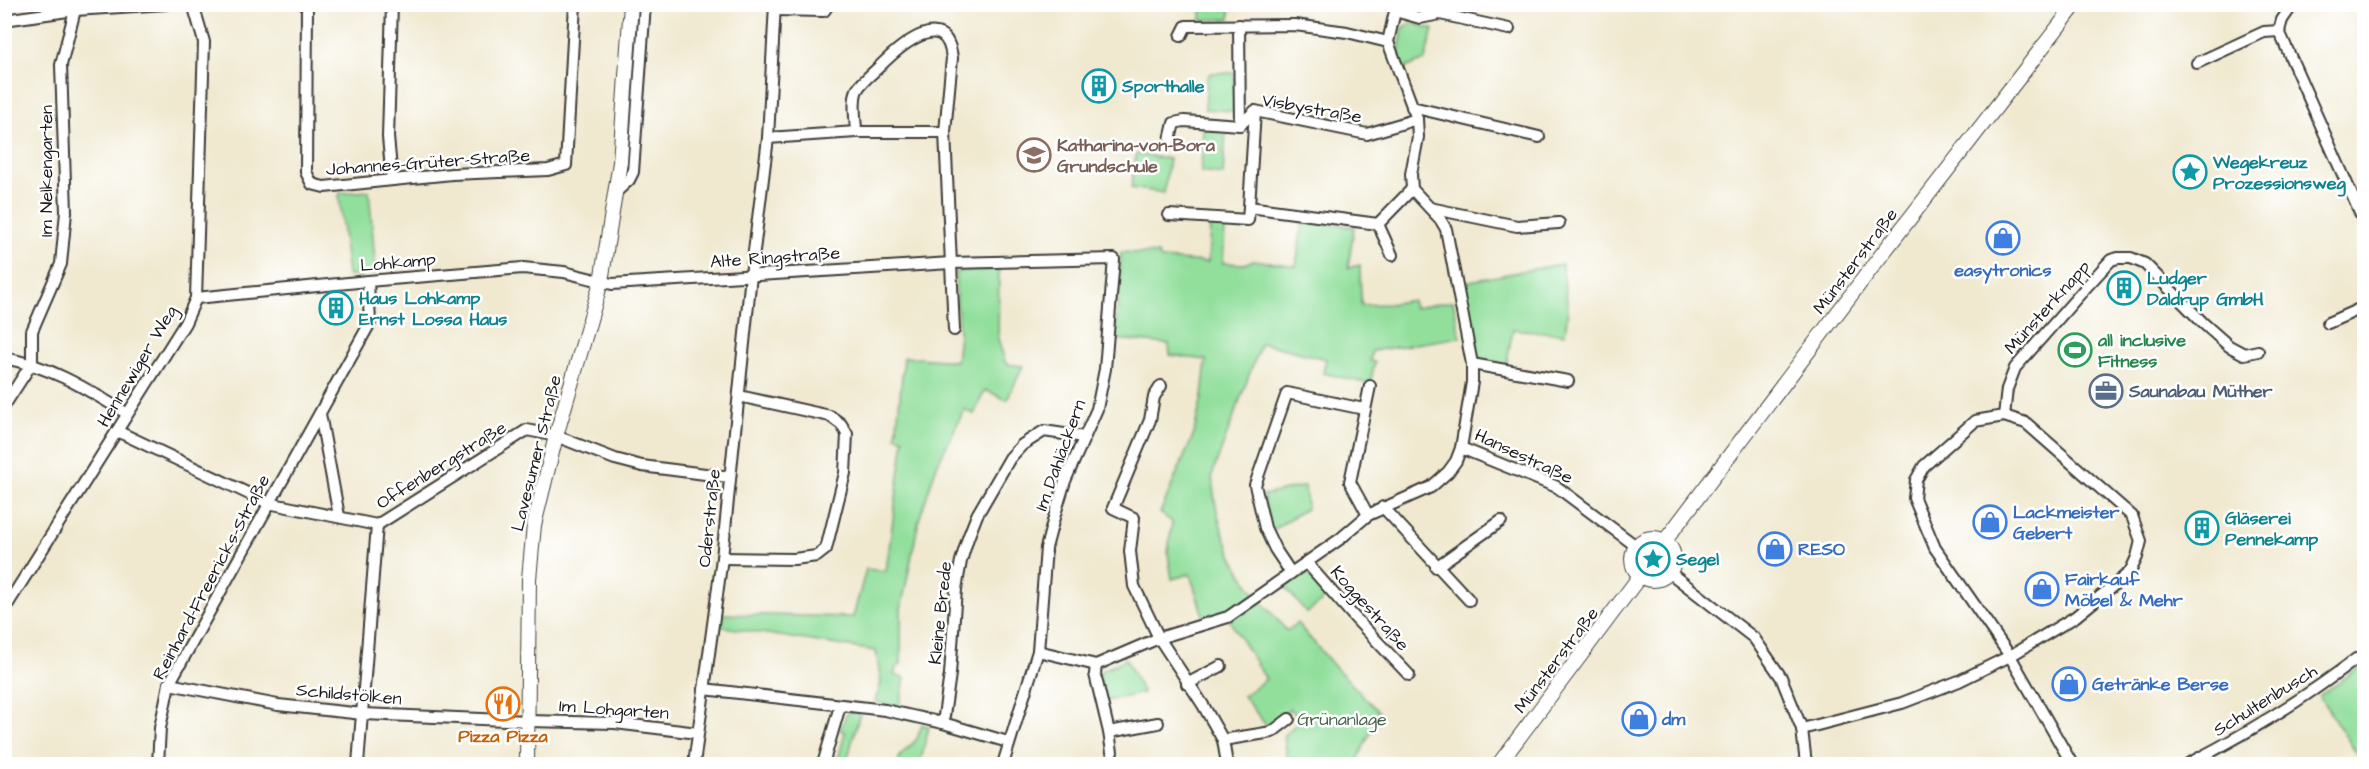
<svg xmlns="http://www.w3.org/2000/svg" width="2369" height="769" font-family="'Architects Daughter',sans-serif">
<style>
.green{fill:#92df9c;stroke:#577e5c;stroke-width:1.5}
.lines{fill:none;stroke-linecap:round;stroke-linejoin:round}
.street-casing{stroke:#3c3b37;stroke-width:14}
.secondary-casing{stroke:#3c3b37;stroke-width:16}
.street{stroke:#fff;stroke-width:10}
.secondary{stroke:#fff;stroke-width:14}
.labels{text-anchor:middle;stroke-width:5;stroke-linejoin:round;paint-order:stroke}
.culture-label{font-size:18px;font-weight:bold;fill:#0d838f;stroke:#fff;text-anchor:start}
.street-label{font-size:18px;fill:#1c1c1c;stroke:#fff}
.education-label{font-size:18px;font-weight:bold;fill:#785e54;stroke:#fff;text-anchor:start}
.shop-label{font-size:18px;font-weight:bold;fill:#366cbe;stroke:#fff;text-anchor:start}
.leisure-label{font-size:18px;font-weight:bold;fill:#27864d;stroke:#fff;text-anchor:start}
.service-label{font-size:18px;font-weight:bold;fill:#4e5e75;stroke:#fff;text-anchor:start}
.park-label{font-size:18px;fill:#456049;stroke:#fff}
.food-label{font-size:18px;font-weight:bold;fill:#c56008;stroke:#fff}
</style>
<rect width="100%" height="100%" fill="#fff"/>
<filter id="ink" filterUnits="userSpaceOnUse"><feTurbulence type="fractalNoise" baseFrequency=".0167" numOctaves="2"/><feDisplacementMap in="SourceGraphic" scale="12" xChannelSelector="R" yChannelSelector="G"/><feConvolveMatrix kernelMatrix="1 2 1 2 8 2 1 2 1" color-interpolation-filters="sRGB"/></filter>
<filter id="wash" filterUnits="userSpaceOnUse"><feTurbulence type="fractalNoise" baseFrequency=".008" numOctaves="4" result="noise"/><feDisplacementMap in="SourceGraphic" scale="24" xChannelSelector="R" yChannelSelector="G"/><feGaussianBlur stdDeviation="1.35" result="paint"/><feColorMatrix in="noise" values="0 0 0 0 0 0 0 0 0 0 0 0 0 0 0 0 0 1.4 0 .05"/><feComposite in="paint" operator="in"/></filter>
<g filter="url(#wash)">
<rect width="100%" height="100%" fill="#f0e9d0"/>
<g class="green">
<polygon points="1201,5 1230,5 1230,19 1201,20"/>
<polygon points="1411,23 1433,29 1425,60 1403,69 1398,56 1403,28"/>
<polygon points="1211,73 1234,73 1235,108 1233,111 1205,109 1207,78"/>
<polygon points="1203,128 1226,129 1223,175 1201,172"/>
<polygon points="1136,154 1169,159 1164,193 1131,188"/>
<polygon points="369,191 376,273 348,276 339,195 341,193"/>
<path d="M1303,220L1354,227L1348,268L1360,265L1361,305L1389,304L1412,300L1414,308L1453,301L1460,337L1372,351L1370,361L1375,362L1370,384L1323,373L1326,359L1261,343L1212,475C1215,521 1229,558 1256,595L1226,614L1224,612L1204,618L1190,574L1172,579L1168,553L1172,522L1160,513L1193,436L1202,397L1206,360L1170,355L1169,344L1115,339L1121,252L1158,254L1161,259L1208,262L1210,225L1225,226L1223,263L1244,264L1254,260L1296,266Z"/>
<polygon points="1562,264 1568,309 1565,334 1513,329 1506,366 1481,361 1478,358 1464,282"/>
<polygon points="999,269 998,339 1006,364 1023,366 1007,400 985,390 974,414 964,410 937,465 919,520 901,609 901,664 896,668 894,675 905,678 899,707 875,702 881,683 876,651 717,626 719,614 853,617 866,569 886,571 904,439 896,436 904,357 956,361 959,334 955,272"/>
<polygon points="1305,486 1307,508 1271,531 1263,495"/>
<circle cx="1653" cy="559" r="15"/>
<polygon points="1305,573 1309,574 1328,596 1307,613 1284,586"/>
<polygon points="1260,600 1287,631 1297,623 1335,667 1382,715 1367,739 1356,764 1288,764 1284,735 1301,720 1290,709 1268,728 1243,696 1266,679 1229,620"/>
<polygon points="1126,659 1143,693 1105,701 1099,676 1101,671"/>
<polygon points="2364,664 2364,759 2362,761 2319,696"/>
<polygon points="854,712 860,713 846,764 837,764 845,732 840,730 847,713"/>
<polygon points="922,724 929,727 920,764 898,764 900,756 917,739"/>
</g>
</g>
<g filter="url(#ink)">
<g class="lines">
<g class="street-casing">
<g id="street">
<polyline points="307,4 306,172 312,184 324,187 452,174 548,170 566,165 575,4"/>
<polyline points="392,4 388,137 392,180"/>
<polyline points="2293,4 2282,20 2279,31 2364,222"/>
<polyline points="775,10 824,11 829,4"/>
<polyline points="4,20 75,10 166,4"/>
<polyline points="1239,25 1240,125"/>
<polyline points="1181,36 1186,26 1295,25 1347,32 1388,42"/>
<polyline points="2197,63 2264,32 2279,31"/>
<polyline points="1412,107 1539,137"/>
<path d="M856,132C856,121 852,101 857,90C863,80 872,74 880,66C898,48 946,5 952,58L945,132"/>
<polyline points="768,138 775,4"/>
<polyline points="1170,140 1174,123 1184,121 1240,125 1255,111 1367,134 1417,119"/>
<polyline points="617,191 629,180 633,172 645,4"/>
<polyline points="1249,207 1255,111"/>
<polyline points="1430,208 1517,226 1559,223"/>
<polyline points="1169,215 1248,220 1249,207 1378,224 1412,189"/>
<polyline points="1378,224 1392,255"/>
<polyline points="196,298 368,281 523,268 564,272 612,284 951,263 1114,259 1105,369 1097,409 1065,481 1055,514 1046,548 1038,651 1003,764"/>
<polyline points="2328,323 2364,307"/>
<path d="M4,358C53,367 85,388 126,413"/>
<polyline points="1472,364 1568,381"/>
<polyline points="1161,386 1154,397 1150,420 1113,508 1134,518 1130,551 1134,586 1159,638 1203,705 1223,740 1227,764"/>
<polyline points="4,406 32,363 32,331 61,264 66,212 61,65 75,10"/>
<polyline points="320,414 339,516"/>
<polyline points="2004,416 2007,389 2015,368 2088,285 2111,260 2118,258 2131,258 2145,264 2203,323 2229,346 2244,354 2258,351"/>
<polyline points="117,431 268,503 377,525"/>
<polyline points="1461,448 1557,487 1636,546"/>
<polyline points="1383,507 1469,600"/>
<polyline points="1368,515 1350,482 1370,386"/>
<polyline points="377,525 527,430 556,436 615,459 642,466 729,477"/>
<polyline points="722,558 794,559 817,556 826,549 845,473 847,434 841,424 830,416 739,396"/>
<polyline points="1306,562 1355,618 1409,675"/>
<polyline points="1436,567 1501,521"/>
<polyline points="1669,572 1754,638 1781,677 1802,729 1806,764"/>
<polyline points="1291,573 1275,549 1265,528 1255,485 1287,393 1364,409"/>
<polyline points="4,610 185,323 196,298 204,42 193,4"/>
<polyline points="1038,651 1096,665 1159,638 1228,617 1340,539 1368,515 1431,487 1448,472 1456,461 1461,448 1472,382 1472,364 1446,229 1440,219 1412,189 1411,174 1418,137 1417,119 1388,42 1395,11 1420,18 1440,14 1509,29"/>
<polyline points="1096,665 1095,674 1109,732 1158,723"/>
<polyline points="169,684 278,705 363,714 528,721 615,723 698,733"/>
<polyline points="1187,684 1221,666"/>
<polyline points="704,689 885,710 943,723 1008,742"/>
<polyline points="943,723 950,674 956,589 961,561 968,538 977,515 1010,458 1022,445 1044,431 1084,437"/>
<polyline points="1802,729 1902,703 1959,681 2010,656 2075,617 2130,572 2137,557 2141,541 2132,516 2026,423 2004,416 1975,421 1924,466 1916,480 1914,498 1935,548 2010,656 2072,764"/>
<polyline points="1109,732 1112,752"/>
<polyline points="1223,740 1272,732 1289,719"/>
<polyline points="158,764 160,728 169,684 370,323 368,281"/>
<polyline points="358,764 377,525"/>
<polyline points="694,764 722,558 751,275 768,138 856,132 945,132 954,330"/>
<polyline points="823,764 840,706"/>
<path d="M2188,764C2246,734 2304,699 2356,659"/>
</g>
</g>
<g class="secondary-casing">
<g id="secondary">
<circle cx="1653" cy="559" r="21"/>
<polyline points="1664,542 1876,262 2076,4"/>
<polyline points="527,764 529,579 534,525 556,436 601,282 620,162 631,4"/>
<polyline points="1499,764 1640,576"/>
</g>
</g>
<use href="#street" class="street"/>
<use href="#secondary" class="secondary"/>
</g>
</g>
<defs>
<g id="building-ring" transform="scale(1.725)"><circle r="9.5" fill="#fff" stroke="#0f9aa8" stroke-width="1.5"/><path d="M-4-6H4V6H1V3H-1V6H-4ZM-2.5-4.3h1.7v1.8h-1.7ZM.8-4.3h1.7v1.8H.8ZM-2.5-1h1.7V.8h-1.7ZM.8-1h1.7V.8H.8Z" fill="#0f9aa8"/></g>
<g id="school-ring" transform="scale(1.725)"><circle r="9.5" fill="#fff" stroke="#8d6e63" stroke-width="1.5"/><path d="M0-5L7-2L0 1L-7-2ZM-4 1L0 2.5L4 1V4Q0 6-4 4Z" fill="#8d6e63"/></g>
<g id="sight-ring" transform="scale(1.725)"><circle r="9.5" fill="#fff" stroke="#0f9aa8" stroke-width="1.5"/><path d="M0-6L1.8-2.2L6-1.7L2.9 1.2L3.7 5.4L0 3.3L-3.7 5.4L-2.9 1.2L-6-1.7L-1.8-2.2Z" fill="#0f9aa8"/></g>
<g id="shop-ring" transform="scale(1.725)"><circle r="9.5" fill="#fff" stroke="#3f7fe0" stroke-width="1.5"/><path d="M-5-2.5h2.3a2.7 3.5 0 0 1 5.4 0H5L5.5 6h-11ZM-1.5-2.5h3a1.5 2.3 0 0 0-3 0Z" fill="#3f7fe0"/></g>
<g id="stadium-ring" transform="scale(1.725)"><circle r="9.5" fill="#fff" stroke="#2e9e5b" stroke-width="1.5"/><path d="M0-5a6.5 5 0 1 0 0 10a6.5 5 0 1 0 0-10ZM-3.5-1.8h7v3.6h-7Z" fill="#2e9e5b"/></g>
<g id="office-ring" transform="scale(1.725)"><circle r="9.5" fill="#fff" stroke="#5c6f8a" stroke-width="1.5"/><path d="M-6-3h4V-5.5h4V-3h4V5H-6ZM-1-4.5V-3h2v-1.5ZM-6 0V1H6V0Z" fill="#5c6f8a"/></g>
<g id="restaurant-ring" transform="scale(1.725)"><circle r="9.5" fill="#fff" stroke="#e8710a" stroke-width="1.5"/><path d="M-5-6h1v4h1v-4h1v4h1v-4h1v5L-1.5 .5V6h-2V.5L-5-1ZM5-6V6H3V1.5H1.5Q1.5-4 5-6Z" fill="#e8710a"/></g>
</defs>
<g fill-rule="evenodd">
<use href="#building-ring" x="1099" y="86"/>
<use href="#school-ring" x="1034" y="155"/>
<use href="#sight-ring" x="2190" y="172"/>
<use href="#shop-ring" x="2003" y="238"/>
<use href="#building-ring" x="2124" y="288"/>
<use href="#building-ring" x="336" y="308"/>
<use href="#stadium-ring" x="2075" y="350"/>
<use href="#office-ring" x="2106" y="391"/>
<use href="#shop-ring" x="1990" y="522"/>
<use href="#building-ring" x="2202" y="528"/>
<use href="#shop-ring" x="1775" y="549"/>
<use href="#sight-ring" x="1653" y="559"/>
<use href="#shop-ring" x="2042" y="589"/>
<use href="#shop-ring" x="2069" y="684"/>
<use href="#restaurant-ring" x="503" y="704"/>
<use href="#shop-ring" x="1639" y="719"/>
</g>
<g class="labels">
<g class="culture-label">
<text x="1122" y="92">Sporthalle</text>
<text x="2213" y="168">Wegekreuz<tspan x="2213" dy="21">Prozessionsweg</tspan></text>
<text x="2147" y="284">Ludger<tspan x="2147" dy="21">Daldrup GmbH</tspan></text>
<text x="359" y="304">Haus Lohkamp<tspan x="359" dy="21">Ernst Lossa Haus</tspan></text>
<text x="2225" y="524">Gläserei<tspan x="2225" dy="21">Pennekamp</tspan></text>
<text x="1676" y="565">Segel</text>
</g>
<g class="street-label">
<text transform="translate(1312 108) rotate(10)" y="6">Visbystraße</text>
<text transform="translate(428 162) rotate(-4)" y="6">Johannes-Grüter-Straße</text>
<text transform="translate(46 171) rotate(-90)" y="6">Im Nelkengarten</text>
<text transform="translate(775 257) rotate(-4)" y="6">Alte Ringstraße</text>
<text transform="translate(1855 261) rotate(-53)" y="6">Münsterstraße</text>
<text transform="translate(398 262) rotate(-5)" y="6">Lohkamp</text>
<text transform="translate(2047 307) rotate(-48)" y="6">Münsterknapp</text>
<text transform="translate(137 366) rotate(-59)" y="6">Hennewiger Weg</text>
<text transform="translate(536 453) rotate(-76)" y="6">Lavesumer Straße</text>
<text transform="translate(1060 455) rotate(-70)" y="6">Im Dahläckern</text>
<text transform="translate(1524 456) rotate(25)" y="6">Hansestraße</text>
<text transform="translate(441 465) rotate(-32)" y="6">Offenbergstraße</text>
<text transform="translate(709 518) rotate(-84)" y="6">Oderstraße</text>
<text transform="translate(211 577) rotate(-62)" y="6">Reinhard-Freericks-Straße</text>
<text transform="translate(1370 608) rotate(48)" y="6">Koggestraße</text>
<text transform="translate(940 613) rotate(-84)" y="6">Kleine Brede</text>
<text transform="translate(1556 660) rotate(-53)" y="6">Münsterstraße</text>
<text transform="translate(349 694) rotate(5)" y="6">Schildstölken</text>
<text transform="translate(2265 700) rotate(-32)" y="6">Schultenbusch</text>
<text transform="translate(614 709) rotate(4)" y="6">Im Lohgarten</text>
</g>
<g class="education-label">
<text x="1057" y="151">Katharina-von-Bora<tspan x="1057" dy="21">Grundschule</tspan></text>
</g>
<g class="shop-label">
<text x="2003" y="276" text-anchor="middle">easytronics</text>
<text x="2013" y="518">Lackmeister<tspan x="2013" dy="21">Gebert</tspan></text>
<text x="1798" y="555">RESO</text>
<text x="2065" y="585">Fairkauf<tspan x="2065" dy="21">Möbel &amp; Mehr</tspan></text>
<text x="2092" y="690">Getränke Berse</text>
<text x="1662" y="725">dm</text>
</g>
<g class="leisure-label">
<text x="2098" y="346">all inclusive<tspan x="2098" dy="21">Fitness</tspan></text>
</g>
<g class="service-label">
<text x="2129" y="397">Saunabau Müther</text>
</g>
<g class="park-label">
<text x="1342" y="725">Grünanlage</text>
</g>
<g class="food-label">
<text x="503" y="742">Pizza Pizza</text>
</g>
</g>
<rect width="2369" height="769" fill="none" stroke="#fff" stroke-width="24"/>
</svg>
